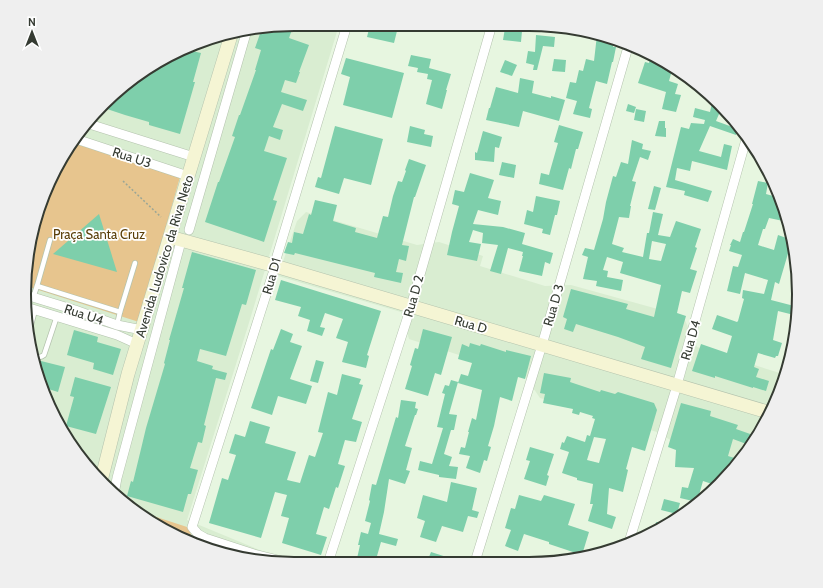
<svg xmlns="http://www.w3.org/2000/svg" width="823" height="588" font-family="Cabin,sans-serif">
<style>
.built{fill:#d9edd1}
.green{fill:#e7c58e}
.building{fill:#7ecfab;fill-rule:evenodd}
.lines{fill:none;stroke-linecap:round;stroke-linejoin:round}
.lane-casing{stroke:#b4c3ae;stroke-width:6}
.street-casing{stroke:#b4c3ae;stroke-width:10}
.secondary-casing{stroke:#b4c3ae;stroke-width:14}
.path{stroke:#9ba696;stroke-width:1.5;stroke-dasharray:2 2;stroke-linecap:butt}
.lane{stroke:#fff;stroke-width:4.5}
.street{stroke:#fff;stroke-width:9}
.secondary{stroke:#f5f5d4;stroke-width:13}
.labels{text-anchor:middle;stroke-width:3.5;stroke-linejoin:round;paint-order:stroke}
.street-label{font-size:13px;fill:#353b32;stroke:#fff}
.park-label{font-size:13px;fill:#593e08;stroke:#fff}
.rim{fill:none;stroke:#353b32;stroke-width:2}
</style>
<rect width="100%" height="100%" fill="#e7f6e0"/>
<g class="built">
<polygon points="294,24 339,25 248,326 187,520 291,563 277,563 224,555 175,536 129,508 91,472 45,398 26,329 26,259 52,175 91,116 144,69 224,33"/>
<polygon points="306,212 417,245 439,242 483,256 480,266 545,286 571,285 683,316 697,347 786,375 771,414 741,461 672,441 657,432 540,398 525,376 409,339 401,312 278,276 297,221"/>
</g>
<g class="green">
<polygon points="73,143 180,177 139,322 26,286 26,259 52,175"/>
<path d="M132,509L187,527C190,530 190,534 193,538C199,544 211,543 215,551L175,536Z"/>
</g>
<g class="building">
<polygon points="294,24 289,38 309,45 299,72 300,72 296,83 285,80 281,92 307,100 303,111 282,104 273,127 283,130 280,140 269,136 264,151 287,158 273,200 277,201 264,242 205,222 218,182 219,182 235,137 232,136 239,115 240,115 256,70 255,70 261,50 255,48 262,28"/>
<polygon points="370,25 393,26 398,27 394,43 367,37"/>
<polygon points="505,28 522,31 521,42 503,40"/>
<polygon points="536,35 555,37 554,47 543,46 537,70 533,70 534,65 526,63 528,51 535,52"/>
<polygon points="597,35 614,42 613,47 616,47 613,62 612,62 607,84 596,81 589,108 592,109 590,118 573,114 577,101 566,98 570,82 576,83 579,70 583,71 586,59 594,61"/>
<polygon points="188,50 201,53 193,82 195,82 180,134 149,125 149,122 125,115 101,107 144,69"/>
<polygon points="411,55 431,59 429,68 451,74 446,90 447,90 442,109 426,104 432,80 427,79 428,74 417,72 418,68 408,66"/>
<polygon points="651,55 664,60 665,61 664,67 672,70 669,81 678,84 675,94 681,95 676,112 662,109 666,92 638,83 645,62 649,63"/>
<polygon points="346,58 404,73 392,118 343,105 350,77 341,74"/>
<polygon points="554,59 566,60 565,72 552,71"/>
<polygon points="505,60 517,65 512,76 500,72"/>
<polygon points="520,78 534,81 532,93 551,98 551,96 565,100 559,121 523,111 519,127 486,120 489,108 490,108 496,87 518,93"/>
<polygon points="712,103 718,104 722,107 716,121 738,129 736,135 710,126 699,151 721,157 724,144 732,146 727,170 692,161 690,171 677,168 675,180 712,191 708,202 684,195 685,191 666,187 681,127 689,129 691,123 704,124 705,120 693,117 695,108 710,112"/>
<polygon points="628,104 636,107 634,113 626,111"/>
<polygon points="636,109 646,111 644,122 634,120"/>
<polygon points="659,121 665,121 665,128 666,128 666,137 655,136"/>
<polygon points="559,125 583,132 578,149 576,149 571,169 569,168 563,190 539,184 541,173 549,175 550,171 558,143 554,142"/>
<polygon points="335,126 383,139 371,185 344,178 339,194 315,187 318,177 321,178"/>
<polygon points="410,126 425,130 424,134 433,136 431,147 407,142"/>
<polygon points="483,131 502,137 499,148 495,147 494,162 475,160 475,152 477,153"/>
<path d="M632,140L643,144L642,149L651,151L648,160L640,157L632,181L636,182L630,206H631L629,218L619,217L612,244L624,248L622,252L643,257L647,233H649L653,212L663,214L658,235L670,237L676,221L701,229L695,247L697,248L690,269L697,271L690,293L682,291L677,313L686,316L671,368L641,359L645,347L618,337L576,324L573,332L564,329L567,319L563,317L571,289L628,304L626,309L654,317L661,285L620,273L623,262L607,257L603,270L608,271L607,277L623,280L621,291L596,286L597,281L583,279L588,257L582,255L585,248L594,250L603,219L606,202L613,176L616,177L621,162L628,164ZM652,241L666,244L661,261L649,259Z"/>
<polygon points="409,159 426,165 415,197 414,197 402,245 409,246 406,261 399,259 396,272 403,273 401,283 374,277 375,273 295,253 294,255 284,253 288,242 292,243 294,232 303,234 309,214 311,215 315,200 337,205 333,221 356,228 355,232 377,238 383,216 388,217 393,196 398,181 402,182 406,171 405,170"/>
<polygon points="502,162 516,165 514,178 499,175"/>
<polygon points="470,173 494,180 488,198 501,201 498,215 478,210 473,224 503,227 525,233 522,244 553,253 550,264 545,262 542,276 519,271 523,256 522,256 523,252 508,248 501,274 490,271 498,245 482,243 483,233 473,230 469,242 481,244 477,261 447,255 452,232 459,206 452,204 455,190 464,192"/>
<polygon points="758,181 768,183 766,194 780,198 785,207 788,222 769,218 765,229 763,229 758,245 774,250 778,235 792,240 779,284 775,282 771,300 798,307 798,316 778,311 773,340 782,343 778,356 776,356 775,358 758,353 754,367 759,369 756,377 769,381 766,391 753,387 753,388 715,376 715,378 692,371 701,344 727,353 732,336 712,329 717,315 737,322 738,321 744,299 742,298 743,290 764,294 768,280 745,273 740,294 727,291 733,266 738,267 742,255 729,251 731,245 730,245 733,239 740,242 743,232 744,232 753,204 752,204"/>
<polygon points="654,186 661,188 655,210 648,209"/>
<polygon points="536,196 560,201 557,215 555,215 550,235 542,233 543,229 524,224 527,210 533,212"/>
<polygon points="99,214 117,272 53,254"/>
<polygon points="192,252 256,270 246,305 242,304 226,356 200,349 197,361 213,366 212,369 227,373 225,380 216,378 204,425 206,426 202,443 198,442 190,468 198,470 191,494 188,494 183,512 127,496 131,481 133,482 141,449 146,428 165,364 164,363 170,340 169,340 184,288 182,288"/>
<polygon points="281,280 381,311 367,355 369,356 366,368 342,362 348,342 336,338 343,319 325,313 320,327 325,328 322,336 307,331 310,320 298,316 301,307 275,300"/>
<polygon points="281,329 293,334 290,342 302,346 290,379 312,386 306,404 278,396 272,415 251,408 271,349 273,350"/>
<polygon points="423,329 452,337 441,375 435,373 428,396 405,389 412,366 410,365 415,348 418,349"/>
<polygon points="74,330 98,337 97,342 121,349 113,375 93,369 94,363 67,355"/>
<polygon points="470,343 480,346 481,344 506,352 506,350 531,356 525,379 518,377 512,401 500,397 494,426 488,446 491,447 487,461 484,460 480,473 466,468 470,456 459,454 461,447 465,448 469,432 468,432 472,418 476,420 482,390 458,383 461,374 468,376 472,363 458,359 462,344 469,347"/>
<polygon points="35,360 41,361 65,367 58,392 42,387"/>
<polygon points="316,360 324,362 318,383 310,381"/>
<path d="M544,373L571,378L570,382L600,392L601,390L615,394L618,392L654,403L657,410L645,451L632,447L626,469L628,470L623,492L609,488L607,514L616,517L612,529L588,521L593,504H590L593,484L577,480V478L562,473L569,452L560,449L562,442L564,443L567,436L585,442L587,435L590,436L595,419L592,418L593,416L580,412L579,415L572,413L573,409L543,403L545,394L540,393ZM594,437L606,439L599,463L587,460Z"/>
<polygon points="342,374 361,379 359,384 363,385 352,419 362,422 356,442 345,440 338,464 345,466 338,488 336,487 329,509 324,507 316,534 327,537 321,555 282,543 289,518 281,516 287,495 275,492 261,538 209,523 222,478 228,480 236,455 229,453 235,434 245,437 250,421 270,427 265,443 296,452 287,480 300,483 309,455 315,457 323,433 318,432 328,392 337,395"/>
<polygon points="75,377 111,387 96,434 66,426 74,397 70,396"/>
<polygon points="451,380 458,382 449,414 457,415 454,430 451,430 444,454 452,457 449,466 458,467 456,479 439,477 439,475 418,470 420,461 432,464 443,428 437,427 445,394 442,393 445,385 449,386"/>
<polygon points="401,400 416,402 415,408 418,409 416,415 415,415 405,446 412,448 406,470 410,471 405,484 389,479 384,512 379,534 398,539 396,546 381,542 375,563 356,563 360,545 358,545 361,532 368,534 371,523 365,521 370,501 369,500 372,484 376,485 396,417 398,418"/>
<polygon points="681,403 711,411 710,416 738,425 736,429 753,435 749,445 733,439 728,456 741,460 718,486 703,481 697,502 680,498 682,487 688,488 694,468 675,467 676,450 668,447"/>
<polygon points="530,447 554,454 547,475 549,476 546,486 524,479 530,461 526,460"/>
<polygon points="451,482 477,488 472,510 479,512 477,518 468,516 463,532 442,526 436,542 420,537 425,521 417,518 423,495 447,502"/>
<polygon points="519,495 541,501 544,495 575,504 568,525 589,532 582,555 549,544 549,542 524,534 518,551 505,546 511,530 505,528 511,508 515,509"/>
<polygon points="664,499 680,503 677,514 661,510"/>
<polygon points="656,522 668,523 655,532"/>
<polygon points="431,552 459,561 459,562 427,562"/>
</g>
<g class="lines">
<g class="lane-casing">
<g id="lane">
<polyline points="37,286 50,240"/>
<polyline points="33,298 37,286 120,312 117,325"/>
<polyline points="120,312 135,263"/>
<polyline points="28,336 35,310"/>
<path d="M33,356C38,357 40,358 44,355L57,316"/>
</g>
</g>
<g class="street-casing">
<g id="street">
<polyline points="86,123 194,157"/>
<polyline points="76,139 188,176"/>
<polyline points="189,230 247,30"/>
<polyline points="26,295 75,310 117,325 142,330"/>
<polyline points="26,307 117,335 137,344"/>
<polyline points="114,494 117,478 180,245"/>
<polyline points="629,542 675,392 747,136"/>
<polyline points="475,562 542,345 628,47"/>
<polyline points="290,563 254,554 205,538 198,534 192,527 273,273 277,256 347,25"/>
<polyline points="328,563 409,313 491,28"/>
</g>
</g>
<g class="secondary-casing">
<g id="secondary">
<polyline points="170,237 275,266 771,413"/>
<polyline points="101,481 128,374 232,32"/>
</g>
</g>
<polyline class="path" points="123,181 161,217"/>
<use href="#lane" class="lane"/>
<use href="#street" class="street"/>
<use href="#secondary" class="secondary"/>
</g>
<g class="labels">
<g class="street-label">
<text transform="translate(132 157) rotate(18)" y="5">Rua U3</text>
<text transform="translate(164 256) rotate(-73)" y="5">Avenida Ludovico da Riva Neto</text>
<text transform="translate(271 276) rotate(-74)" y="5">Rua D1</text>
<text transform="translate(413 296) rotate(-74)" y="5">Rua D 2</text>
<text transform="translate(553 305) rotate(-74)" y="5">Rua D 3</text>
<text transform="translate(84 314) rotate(18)" y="5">Rua U4</text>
<text transform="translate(471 324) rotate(16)" y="5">Rua D</text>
<text transform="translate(690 340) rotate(-74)" y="5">Rua D4</text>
</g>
<g class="park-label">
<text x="99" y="239">Praça Santa Cruz</text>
</g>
</g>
<path d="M0 0H823V588H0ZM294 31H529A263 263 0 0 1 792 294V294A263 263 0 0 1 529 557H294A263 263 0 0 1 31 294V294A263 263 0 0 1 294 31Z" fill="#efefef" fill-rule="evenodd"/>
<path class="rim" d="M294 31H529A263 263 0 0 1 792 294V294A263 263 0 0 1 529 557H294A263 263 0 0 1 31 294V294A263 263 0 0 1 294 31Z"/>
<g transform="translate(32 32)" stroke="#ffffff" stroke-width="3" paint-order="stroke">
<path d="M0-3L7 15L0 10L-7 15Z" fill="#353b32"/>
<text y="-6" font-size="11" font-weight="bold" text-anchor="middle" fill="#353b32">N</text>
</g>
</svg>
